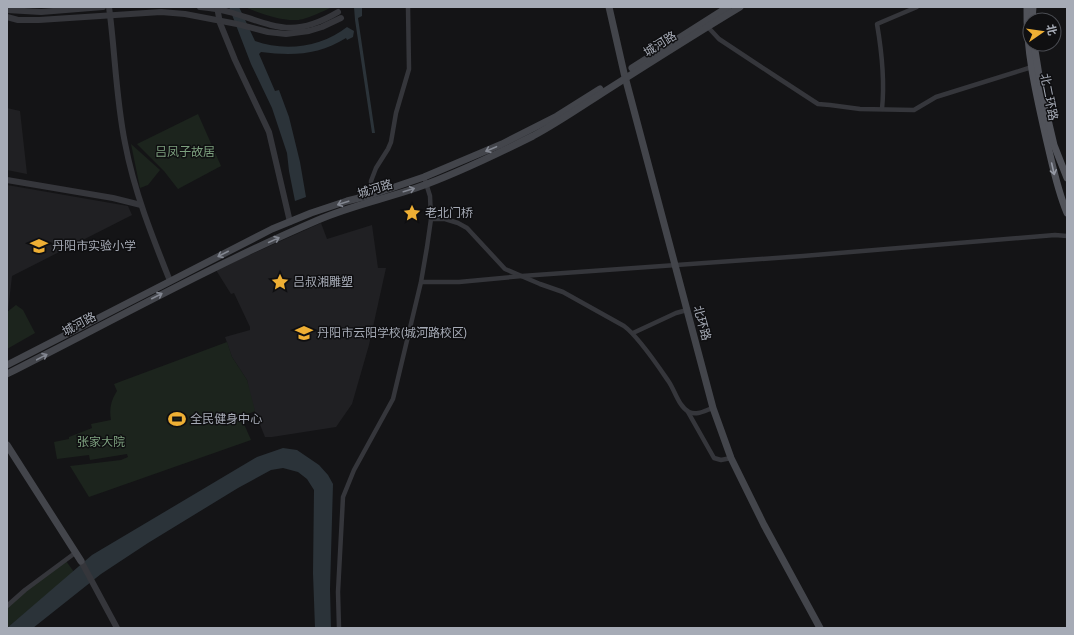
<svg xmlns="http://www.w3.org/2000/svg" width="1074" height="635" font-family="'Asap Condensed','Noto Sans SC',sans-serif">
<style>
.built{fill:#202023}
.green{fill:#1c241d}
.water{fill:#2b3339}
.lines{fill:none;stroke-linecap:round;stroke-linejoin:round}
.minor{stroke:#35363b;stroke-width:4.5}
.tertiary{stroke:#35363b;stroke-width:6}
.secondary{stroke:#43454b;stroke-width:7}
.primary{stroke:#51535a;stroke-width:7}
.oneway{stroke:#838791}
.oneway2{stroke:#9599a4}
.labels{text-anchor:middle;stroke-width:3;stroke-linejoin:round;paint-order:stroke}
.street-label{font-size:12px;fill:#a6abb6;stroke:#0f0f11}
.park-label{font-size:12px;fill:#7da17f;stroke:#0f0f11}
.poi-label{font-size:12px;fill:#a6abb6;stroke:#0f0f11;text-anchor:start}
</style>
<rect width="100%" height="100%" fill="#141416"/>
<g class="built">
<polygon points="7,108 20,111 27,174 7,170"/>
<polygon points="7,185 128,206 132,215 12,276 8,311"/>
<polygon points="321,223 327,239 372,225 378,268 386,268 369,345 352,404 336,427 272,437 265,437 251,402 247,380 232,357 225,337 250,330 250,327 234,293 231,294 216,270"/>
</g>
<g class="green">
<path d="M245,7H332C324,11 305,20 297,20C281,21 259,13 245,7Z"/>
<polygon points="198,114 221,166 178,189 164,171 137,144"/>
<polygon points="131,144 160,170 148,185 140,188"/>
<polygon points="16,305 23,310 35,333 7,349 7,312"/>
<path d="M227,342L232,357L247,380L255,411L241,417L251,440L89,497L70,466L121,460L128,457L127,454L90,460L89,455L57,459L54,442L69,439V437L92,428L91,424L111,420C109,409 111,400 117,391L114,384Z"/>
<polygon points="66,561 74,572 7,628 7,608 26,591"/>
</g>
<g class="water">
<path d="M229,7H239L255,41C285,52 322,47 347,27L354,31L353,37L347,40L346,38C319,55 293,56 261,52L259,54L275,91L279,90L289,117L300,162L306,197L295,201L289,171L287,153L272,108L251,64Z"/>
<polygon points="354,7 362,7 362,16 358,18 375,133 372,133 355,20"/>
<polygon points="283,448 297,450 319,465 328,475 333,484 330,589 331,628 315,628 313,573 314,490 307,479 298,472 283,468 271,470 238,488 148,543 101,574 33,628 7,628 92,555 257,457"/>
</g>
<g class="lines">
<g class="minor">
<polyline points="706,25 719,39 772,74 818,104 830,105 860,109 914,110 936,97 1032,67"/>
<path d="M882,109C885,80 882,53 877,24L917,7"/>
<polyline points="371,195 371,181 376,168 388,149 391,142 396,113 409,69 408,7"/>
<path d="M431,219H445L458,223L467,228L505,269L540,284L563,292L624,326C639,337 658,366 669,382C675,391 679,407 689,412C697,416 706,410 713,408"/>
<polyline points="421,282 459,282 522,276 803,256 1055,235 1067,236"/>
<polyline points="633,333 676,313 687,310"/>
<polyline points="688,412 714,458 721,460 731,458"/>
<polyline points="7,606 25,590 75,553"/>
<polyline points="339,628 338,592 343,497 354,470 393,399 421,282 427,247 431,219 430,196 424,177"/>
</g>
<g class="tertiary">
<path d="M109,7C115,51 116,99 125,143C134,191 152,236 170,281"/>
<path d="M200,7C211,8 223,10 233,13C277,27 294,38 338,12"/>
<polyline points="217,7 220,23 235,60 269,132 290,222"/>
<polyline points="7,10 41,12 103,7"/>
<polyline points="7,17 18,20 39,20 161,12 185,14 237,24 268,32 286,34 309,31 322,27 341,18"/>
<polyline points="7,180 113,198 141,205"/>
<polyline points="81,561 117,628"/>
</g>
<g class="secondary">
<polyline points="609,7 624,73 713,408 731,458 764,525 820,628"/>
<polyline points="632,68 728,7"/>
<polyline points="7,365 272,229 311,213 347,201 371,195 424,177 502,144 557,116 600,89"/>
<path d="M7,374C110,322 211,266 318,220C350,206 384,199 416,188C456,174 495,155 533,136C559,122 582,106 607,90C651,62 695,34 740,7"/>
<polyline points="7,445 81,561"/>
</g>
<g class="primary">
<path d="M1027,7C1026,53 1037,98 1047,142C1053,167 1057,189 1067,213"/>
<polyline points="1032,20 1033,7"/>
<polyline points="1034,44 1042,94 1054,145 1067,178"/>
</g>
</g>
<defs><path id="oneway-shaft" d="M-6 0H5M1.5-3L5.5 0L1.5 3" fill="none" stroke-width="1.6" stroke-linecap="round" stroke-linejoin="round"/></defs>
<g class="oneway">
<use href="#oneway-shaft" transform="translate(491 149) rotate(157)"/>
<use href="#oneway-shaft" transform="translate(409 190) rotate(-17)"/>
<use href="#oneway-shaft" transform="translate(343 203) rotate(162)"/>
<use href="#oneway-shaft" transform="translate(274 240) rotate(-25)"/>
<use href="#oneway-shaft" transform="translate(223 254) rotate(153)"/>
<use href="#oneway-shaft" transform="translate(157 296) rotate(-27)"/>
<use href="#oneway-shaft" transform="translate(42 357) rotate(-28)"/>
</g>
<use class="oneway2" href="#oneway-shaft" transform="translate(1053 169) rotate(77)"/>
<defs>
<g id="sight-bare" transform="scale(1.38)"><path d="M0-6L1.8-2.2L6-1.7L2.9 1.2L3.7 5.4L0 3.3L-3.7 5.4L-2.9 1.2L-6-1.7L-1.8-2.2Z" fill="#eeaf34" stroke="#0f0f11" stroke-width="2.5" paint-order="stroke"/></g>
<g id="school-bare" transform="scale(1.38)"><path d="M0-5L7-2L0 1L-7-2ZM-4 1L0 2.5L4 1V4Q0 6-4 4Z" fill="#eeaf34" stroke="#0f0f11" stroke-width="2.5" paint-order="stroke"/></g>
<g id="stadium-bare" transform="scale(1.38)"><path d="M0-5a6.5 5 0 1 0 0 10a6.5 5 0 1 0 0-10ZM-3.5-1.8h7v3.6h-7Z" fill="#eeaf34" stroke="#0f0f11" stroke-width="2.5" paint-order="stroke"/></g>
</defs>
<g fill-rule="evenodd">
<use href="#sight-bare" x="412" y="213"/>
<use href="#school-bare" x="39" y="246"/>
<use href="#sight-bare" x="280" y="282"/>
<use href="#school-bare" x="304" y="333"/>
<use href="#stadium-bare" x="177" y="419"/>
</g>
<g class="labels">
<g class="street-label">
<text transform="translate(660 44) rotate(-32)" y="4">城河路</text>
<text transform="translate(1049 97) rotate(79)" y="4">北二环路</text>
<text transform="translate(375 189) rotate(-17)" y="4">城河路</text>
<text transform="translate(702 323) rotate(75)" y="4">北环路</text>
<text transform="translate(79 324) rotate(-28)" y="4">城河路</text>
</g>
<g class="park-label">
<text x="185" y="156">吕凤子故居</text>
<text x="101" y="446">张家大院</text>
</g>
<g class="poi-label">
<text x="425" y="217">老北门桥</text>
<text x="52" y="250">丹阳市实验小学</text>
<text x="293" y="286">吕叔湘雕塑</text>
<text x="317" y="337">丹阳市云阳学校(城河路校区)</text>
<text x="190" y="423">全民健身中心</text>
</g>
</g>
<rect width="1074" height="635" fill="none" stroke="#a6abb6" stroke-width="16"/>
<g transform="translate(1042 32) rotate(77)"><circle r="19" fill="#0f0f11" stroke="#4b4d53"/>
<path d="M0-3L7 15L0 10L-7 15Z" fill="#eeaf34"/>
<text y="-6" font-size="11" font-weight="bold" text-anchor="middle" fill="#a6abb6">北</text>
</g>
</svg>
